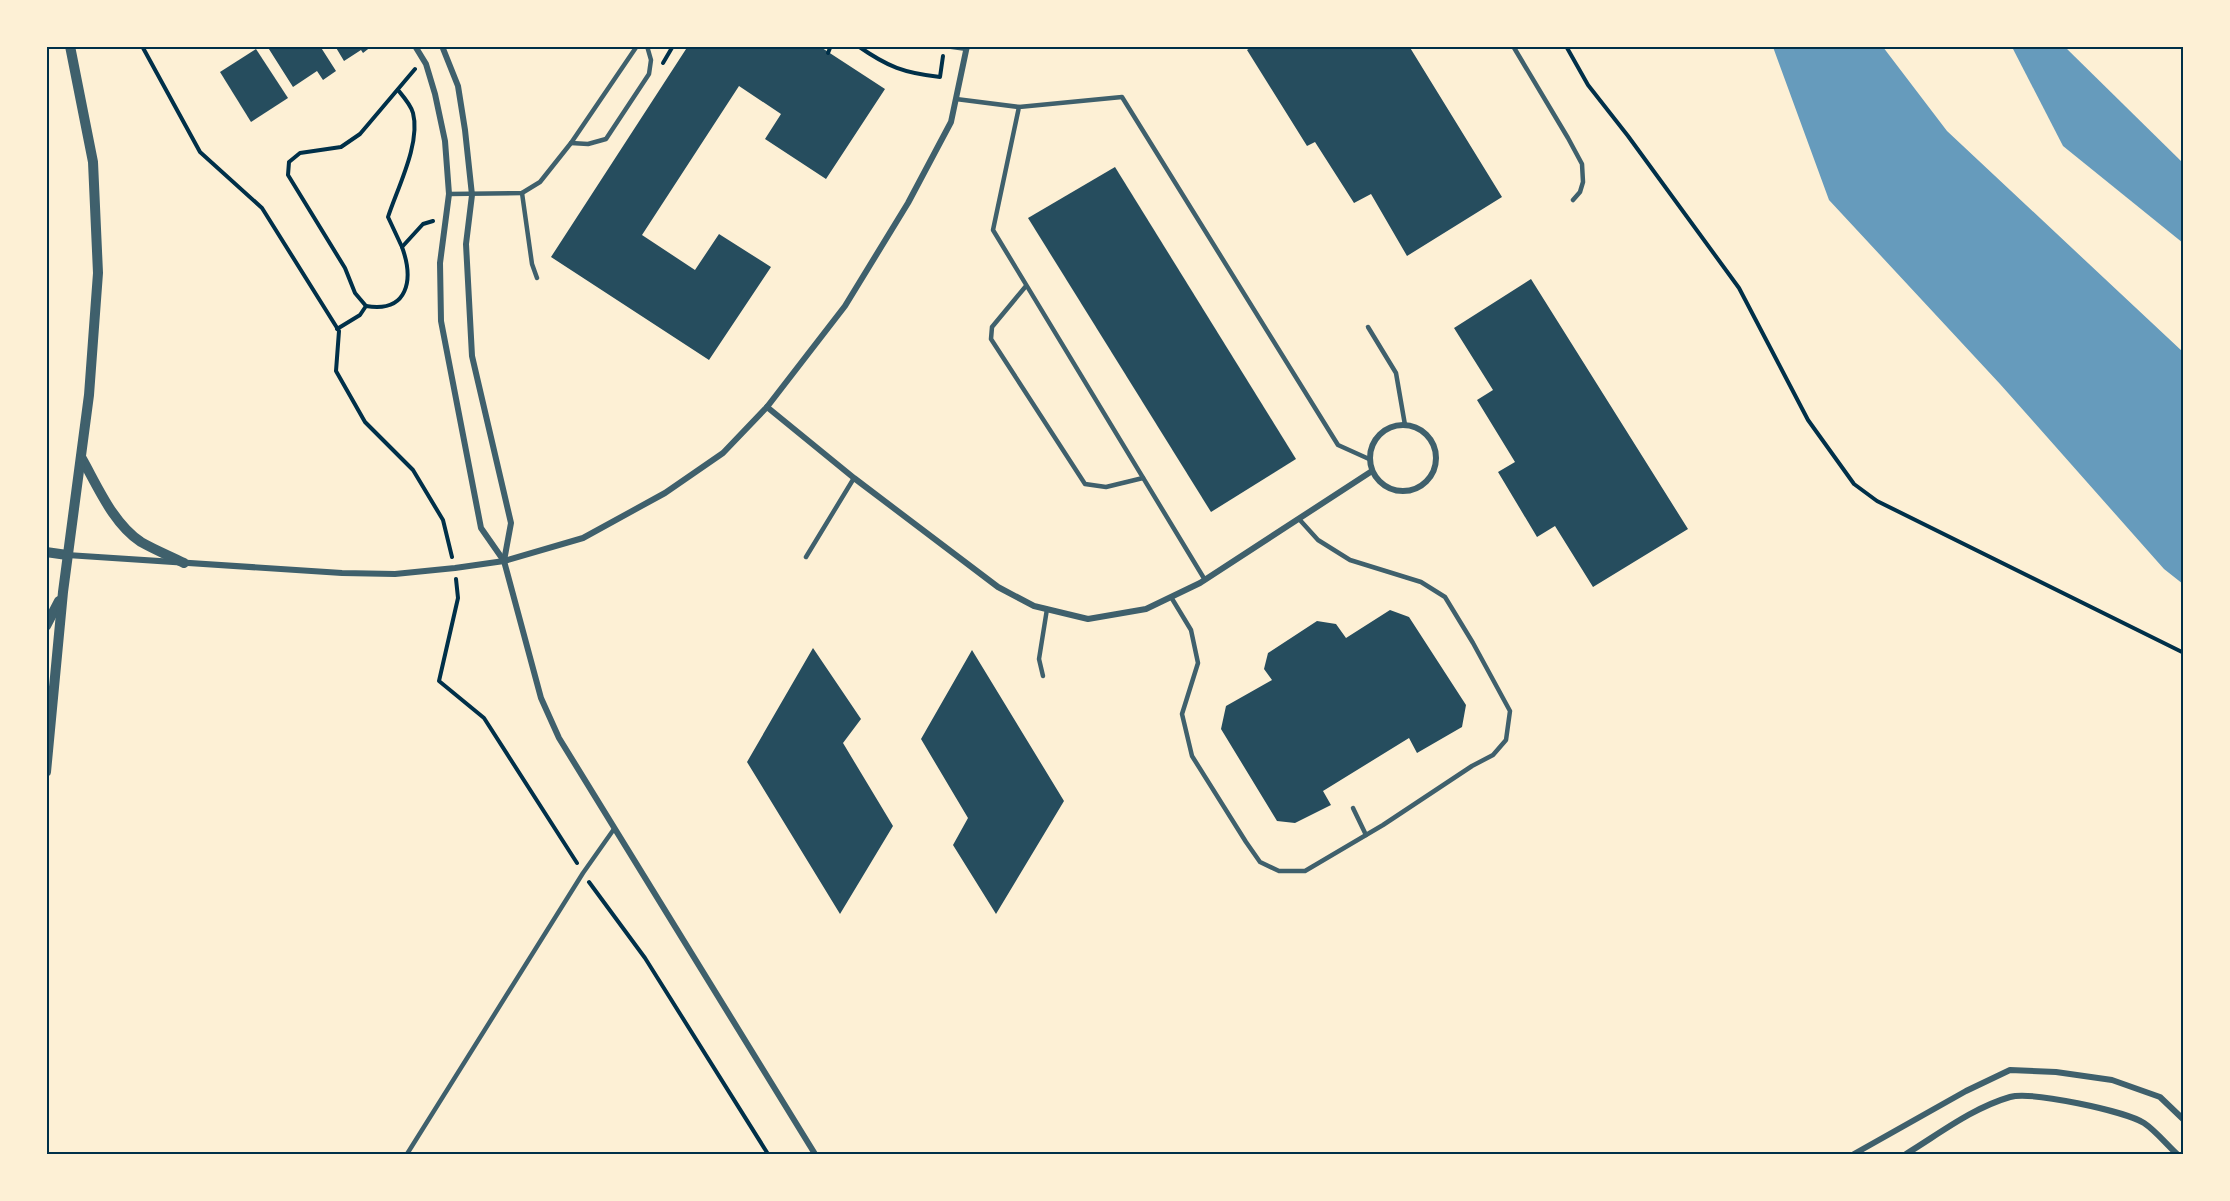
<svg xmlns="http://www.w3.org/2000/svg" width="2230" height="1201" font-family="Montserrat,sans-serif">
<style>
.water{fill:#669bbc}
.building{fill:#264d5e}
.lines{fill:none;stroke-linecap:round;stroke-linejoin:round}
.path{stroke:#003049;stroke-width:4}
.service{stroke:#3f606c;stroke-width:4.5}
.minor{stroke:#3f606c;stroke-width:6}
.tertiary{stroke:#3f606c;stroke-width:10}
.neatline{fill:none;stroke:#003049;stroke-width:2}
</style>
<rect width="100%" height="100%" fill="#fdf0d5"/>
<g class="water">
<polygon points="1773,47 1883,47 1947,131 2183,352 2183,584 2164,569 2000,384 1829,200"/>
<polygon points="2012,47 2065,47 2183,163 2183,243 2063,146"/>
</g>
<g class="building">
<polygon points="267,46 320,46 336,71 323,80 317,71 293,87"/>
<polygon points="335,46 372,46 363,53 361,50 344,61"/>
<polygon points="688,46 819,46 885,89 826,179 765,139 781,114 739,86 642,235 695,270 719,234 771,267 709,360 551,257"/>
<polygon points="1253,46 1409,46 1502,197 1407,256 1371,194 1354,203 1315,142 1307,146 1247,50"/>
<polygon points="256,49 288,98 251,122 220,72"/>
<polygon points="1115,167 1296,459 1211,512 1028,218"/>
<polygon points="1531,279 1688,529 1593,587 1555,526 1537,537 1498,472 1515,462 1477,400 1493,390 1454,328"/>
<polygon points="1390,610 1409,617 1466,705 1462,727 1417,753 1409,738 1323,791 1331,805 1295,823 1277,821 1221,729 1226,706 1272,680 1264,669 1268,653 1317,621 1336,624 1346,638"/>
<polygon points="813,648 861,719 843,743 893,826 840,914 747,762"/>
<polygon points="972,650 1064,801 996,914 953,845 968,818 921,739"/>
</g>
<g class="lines">
<g class="path">
<polyline points="142,46 200,152 262,208 339,331 336,371 365,422 413,470 443,520 452,557"/>
<polyline points="827,46 830,48 828,53"/>
<path d="M858,46C888,67 904,73 940,77L943,56"/>
<polyline points="1566,46 1588,85 1628,136 1739,288 1808,420 1854,484 1877,501 2184,653"/>
<polyline points="663,63 673,46"/>
<path d="M398,90C403,96 411,105 413,113C421,143 397,189 388,217L402,247"/>
<polyline points="366,306 355,293 345,268 288,175 289,162 300,153 341,147 360,134 415,69"/>
<path d="M337,329L360,315L366,306C408,313 414,280 402,247L423,224L433,221"/>
<polyline points="456,579 458,598 439,681 484,718 577,863"/>
<polyline points="589,882 645,958 768,1154"/>
</g>
<g class="service">
<polyline points="945,46 967,49"/>
<polyline points="1513,46 1568,138 1582,164 1583,182 1580,192 1573,200"/>
<polyline points="956,99 1019,107"/>
<polyline points="571,143 588,144 606,139 649,74 651,60 647,46"/>
<polyline points="522,193 532,264 537,278"/>
<polyline points="449,194 522,193 540,182 571,143 637,46"/>
<polyline points="1026,286 992,327 991,339 1085,484 1106,487 1143,478"/>
<polyline points="1368,327 1396,373 1405,425"/>
<polyline points="806,557 854,478"/>
<polyline points="1205,580 993,230 1019,107 1122,97 1338,445 1369,459"/>
<polyline points="1171,597 1191,630 1198,663 1182,714 1192,756 1246,842 1260,862 1279,871 1305,871 1383,825 1472,766 1493,755 1506,740 1510,711 1473,643 1445,597 1421,582 1350,560 1318,540 1299,519"/>
<polyline points="1043,676 1039,659 1047,609"/>
<polyline points="1353,808 1366,835"/>
<polyline points="407,1154 583,873 614,829"/>
</g>
<g class="minor">
<polyline points="415,46 426,64 435,94 445,141 449,194 440,263 441,321 481,528 504,561 541,698 559,738 815,1154"/>
<polyline points="442,46 458,86 465,130 472,195 466,244 472,356 511,523 504,561"/>
<polyline points="767,407 854,478 998,587 1034,606 1088,619 1146,609 1200,583 1372,471"/>
<circle cx="1403" cy="458" r="33"/>
<polyline points="67,555 342,573 395,574 455,568 504,561 583,538 665,493 723,453 767,407 845,306 908,203 951,122 967,46"/>
<polyline points="1854,1154 1966,1091 2010,1070 2056,1072 2112,1080 2160,1097 2184,1120"/>
<path d="M1906,1154C1939,1134 1972,1108 2010,1097C2031,1091 2125,1111 2144,1123C2156,1131 2167,1145 2177,1154"/>
</g>
<g class="tertiary">
<path d="M81,457C97,485 113,524 141,542C155,550 170,556 184,563"/>
<polyline points="46,552 67,555"/>
<polyline points="46,626 59,601"/>
<polyline points="46,772 63,592 89,395 98,273 93,162 70,46"/>
</g>
</g>
<rect width="2230" height="1201" fill="none" stroke="#fdf0d5" stroke-width="96"/>
<rect x="48" y="48" width="2134" height="1105" class="neatline"/>
</svg>
